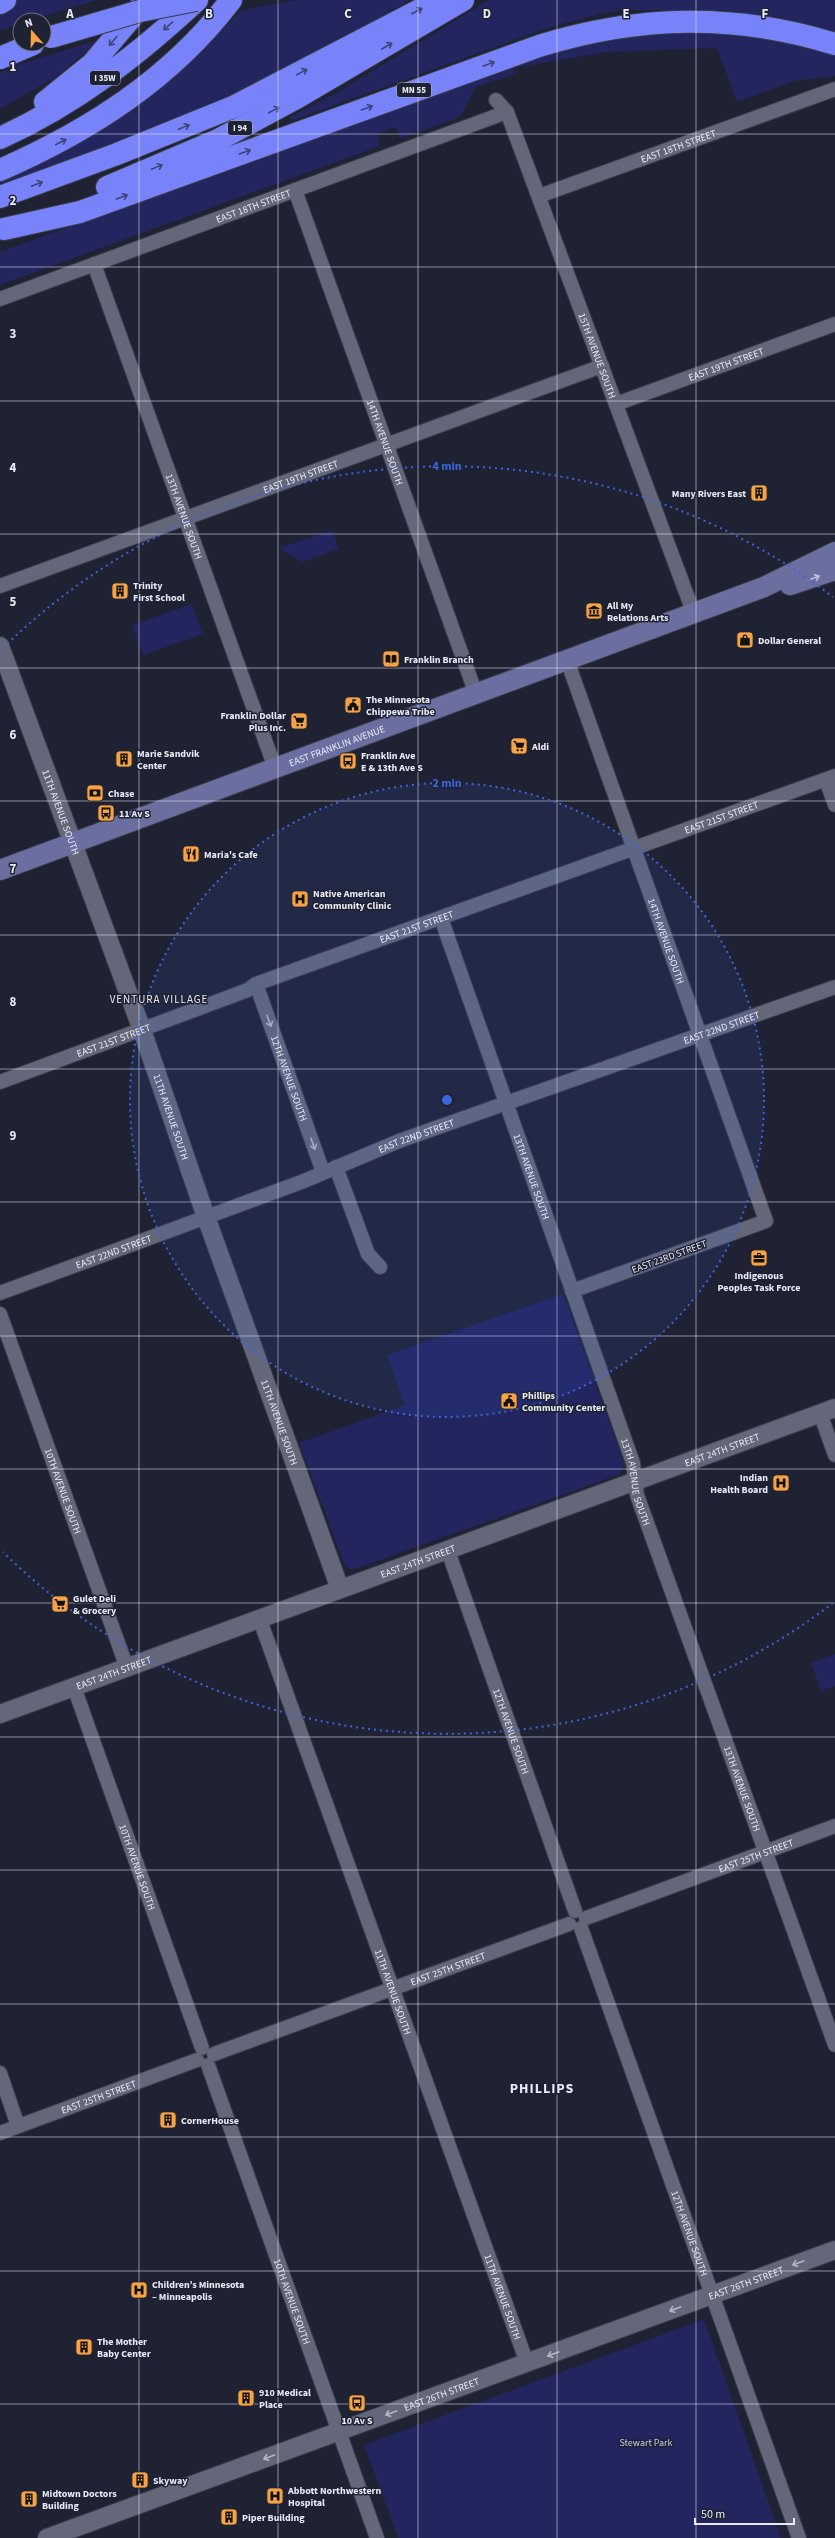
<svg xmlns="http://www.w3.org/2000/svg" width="835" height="2538" font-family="'Source Sans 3',sans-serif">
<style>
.green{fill:#22255e}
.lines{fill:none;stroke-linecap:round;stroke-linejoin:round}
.minor-casing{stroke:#3a3c49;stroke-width:16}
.tertiary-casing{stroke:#3a3c49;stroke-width:20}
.secondary-casing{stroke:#3a3c49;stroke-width:22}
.motorway-casing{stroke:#3a3c49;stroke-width:24}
.minor{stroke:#64677a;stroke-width:14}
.tertiary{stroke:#64677a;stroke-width:18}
.secondary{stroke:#6a6fa0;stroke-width:20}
.motorway{stroke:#7883fa;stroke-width:22}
.motorway-bridge-casing{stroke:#3a3c49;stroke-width:24;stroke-linecap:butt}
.motorway-bridge{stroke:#7883fa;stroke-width:22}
.oneway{stroke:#3e4478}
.oneway2{stroke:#bcbfd7}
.oneway3{stroke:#b3b6c4}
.grid{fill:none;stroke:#e8eaf5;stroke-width:1;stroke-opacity:0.55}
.ring{fill:none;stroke:#3b65dc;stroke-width:2;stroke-dasharray:2 4}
.labels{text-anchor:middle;stroke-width:3;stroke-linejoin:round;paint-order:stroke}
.shield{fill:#1f2232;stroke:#acaeba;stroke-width:1}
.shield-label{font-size:9px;font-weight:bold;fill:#e8eaf5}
.street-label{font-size:10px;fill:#e8eaf5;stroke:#1f2232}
.poi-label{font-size:10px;font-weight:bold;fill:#e8eaf5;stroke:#1f2232;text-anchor:start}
.park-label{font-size:10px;fill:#c2cbf7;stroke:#1f2232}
.neighbourhood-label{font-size:11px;letter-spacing:1px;fill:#e8eaf5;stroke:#1f2232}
.district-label{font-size:14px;font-weight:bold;letter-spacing:1px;fill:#e8eaf5;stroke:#1f2232}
.grid-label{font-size:13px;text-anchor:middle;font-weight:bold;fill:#e8eaf5;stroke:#1f2232;stroke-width:3;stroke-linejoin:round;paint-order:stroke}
.centre{fill:#3b65dc;stroke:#1f2232;stroke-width:2}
.ring-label{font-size:12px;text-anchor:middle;font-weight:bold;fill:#3b65dc;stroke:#1f2232;stroke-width:3;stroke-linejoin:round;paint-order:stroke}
</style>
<rect width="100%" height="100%" fill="#1f2232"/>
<g class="green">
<polygon points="14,0 98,0 31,20 20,20 20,24 0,31 0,8"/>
<polygon points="296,0 410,0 272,80 0,191 0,181 63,152 106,126 178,73 242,10"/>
<polygon points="489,0 835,0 835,34 779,17 718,10 625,10 603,13 547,28 291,121 290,117 336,93"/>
<polygon points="712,29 811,45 835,56 835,76 794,81 737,102 717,48 607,52 513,68 515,74 476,87 460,117 400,139 396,127 377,134 380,146 0,285 0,252 541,53 613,35"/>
<polygon points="101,39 56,77 0,109 0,73 18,65"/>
<polygon points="332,530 339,549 302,562 279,548"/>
<polygon points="192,604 203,634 143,655 132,625"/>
<polygon points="563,1294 625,1465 620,1474 355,1569 350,1569 345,1566 299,1443 405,1405 387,1355"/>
<polygon points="835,1654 835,1686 821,1691 811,1663"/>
<polygon points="704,2319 781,2538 398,2538 364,2445"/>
</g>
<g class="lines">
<g class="minor-casing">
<g id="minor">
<path id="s1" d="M496,100L507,112L694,614"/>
<path id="s2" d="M295,190L476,694"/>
<path id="s3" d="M539,196L835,89"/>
<path id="s4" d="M94,264L275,768"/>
<path id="s5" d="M0,299L507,112"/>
<path id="s6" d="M616,404L835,324"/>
<path id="s7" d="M0,586L602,366"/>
<path id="s8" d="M567,660L766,1221L572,1291"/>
<polyline points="826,780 835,805"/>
<path id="s9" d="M441,918L633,1463L637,1495L835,2045"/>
<path id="s10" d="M256,984L323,1172"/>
<path id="s11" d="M0,1082L248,990L256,984L835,776"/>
<polyline points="336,1167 368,1254 380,1267"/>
<path id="s12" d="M0,1293L304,1181L399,1141L835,987"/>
<path id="s13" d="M0,1314L127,1668"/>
<polyline points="820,1413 835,1455"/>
<path id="s14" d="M448,1551L575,1911"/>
<path id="s15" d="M260,1620L527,2363"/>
<path id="s16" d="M74,1687L202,2048"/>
<path id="s17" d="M586,1918L835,1826"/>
<path id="s18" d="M581,1928L799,2538"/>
<path id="s19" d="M214,2054L569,1924"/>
<path id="s20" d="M208,2065L377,2538"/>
<polyline points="0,2073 18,2126"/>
<path id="s21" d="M0,2133L197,2060"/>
</g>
</g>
<g class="tertiary-casing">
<g id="tertiary">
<path id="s22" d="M0,646L142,1030L206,1217L340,1589"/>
<path id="s23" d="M0,1714L835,1408"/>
<path id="s24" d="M47,2538L835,2250"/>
</g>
</g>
<g class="secondary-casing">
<g id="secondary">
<polyline points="790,585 835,570"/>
<path id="s25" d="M0,870L764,587L835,552"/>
</g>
</g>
<g class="motorway-casing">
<g id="motorway">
<polyline points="0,3 5,0"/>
<polyline points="0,58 33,44"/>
<polyline points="45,102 92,64 143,4"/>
<path d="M0,138C75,104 137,56 197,0"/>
<path d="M0,170C89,131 171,79 231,0"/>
<polyline points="107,187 220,139 298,97 463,0"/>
<polyline points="0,197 117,154 233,107 435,2"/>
<path d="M4,229L80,212L539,46C639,15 735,13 835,44"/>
</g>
</g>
<use href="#minor" class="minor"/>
<use href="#tertiary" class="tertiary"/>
<use href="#secondary" class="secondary"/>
<use href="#motorway" class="motorway"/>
<g class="motorway-bridge-casing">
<polyline id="motorway-bridge" points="51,37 140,11 196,0"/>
</g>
<use href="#motorway-bridge" class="motorway-bridge"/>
</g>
<defs><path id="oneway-shaft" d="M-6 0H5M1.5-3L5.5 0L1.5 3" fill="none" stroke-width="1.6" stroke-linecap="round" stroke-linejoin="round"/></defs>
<g class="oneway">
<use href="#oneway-shaft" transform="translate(417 11) rotate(-27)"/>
<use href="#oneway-shaft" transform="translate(168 26) rotate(139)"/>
<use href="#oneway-shaft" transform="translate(113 41) rotate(131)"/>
<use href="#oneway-shaft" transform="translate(387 46) rotate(-30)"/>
<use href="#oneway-shaft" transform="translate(489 64) rotate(-20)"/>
<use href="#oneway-shaft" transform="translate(302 72) rotate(-28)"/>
<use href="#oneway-shaft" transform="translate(367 108) rotate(-20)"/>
<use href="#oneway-shaft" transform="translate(274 110) rotate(-28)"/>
<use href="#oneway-shaft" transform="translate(184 127) rotate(-22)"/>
<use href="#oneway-shaft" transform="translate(61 142) rotate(-27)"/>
<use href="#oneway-shaft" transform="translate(245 152) rotate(-20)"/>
<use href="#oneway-shaft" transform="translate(157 167) rotate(-22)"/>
<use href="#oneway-shaft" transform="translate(37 184) rotate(-21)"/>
<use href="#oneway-shaft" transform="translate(122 197) rotate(-20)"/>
</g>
<use class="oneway2" href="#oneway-shaft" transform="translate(814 578) rotate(-20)"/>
<g class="oneway3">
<use href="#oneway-shaft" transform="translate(269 1021) rotate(70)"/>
<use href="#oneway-shaft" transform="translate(313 1144) rotate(70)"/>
<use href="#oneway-shaft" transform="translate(798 2263) rotate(160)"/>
<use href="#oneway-shaft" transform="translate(675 2309) rotate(160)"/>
<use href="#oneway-shaft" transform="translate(553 2354) rotate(160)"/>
<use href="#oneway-shaft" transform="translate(391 2413) rotate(160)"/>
<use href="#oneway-shaft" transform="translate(269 2457) rotate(160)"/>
</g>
<path class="grid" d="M139,0V2538M278,0V2538M418,0V2538M557,0V2538M696,0V2538M0,134H835M0,267H835M0,401H835M0,534H835M0,668H835M0,801H835M0,935H835M0,1069H835M0,1202H835M0,1336H835M0,1469H835M0,1603H835M0,1737H835M0,1870H835M0,2004H835M0,2137H835M0,2271H835M0,2404H835"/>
<circle cx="447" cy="1100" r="317" fill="#3b65dc" fill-opacity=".12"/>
<g class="ring">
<circle cx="447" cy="1100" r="317"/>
<path d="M833 1603A634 634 0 0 1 3 1552M3 648A634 634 0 0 1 833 597"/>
</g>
<defs>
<g id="building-square" transform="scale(0.9)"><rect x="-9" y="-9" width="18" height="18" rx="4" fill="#f5a345" stroke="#1f2232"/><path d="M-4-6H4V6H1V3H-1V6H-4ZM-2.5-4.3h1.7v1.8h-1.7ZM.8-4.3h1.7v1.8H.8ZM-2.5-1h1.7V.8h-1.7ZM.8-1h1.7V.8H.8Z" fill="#111"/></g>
<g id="museum-square" transform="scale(0.9)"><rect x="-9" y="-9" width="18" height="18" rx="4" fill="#f5a345" stroke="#1f2232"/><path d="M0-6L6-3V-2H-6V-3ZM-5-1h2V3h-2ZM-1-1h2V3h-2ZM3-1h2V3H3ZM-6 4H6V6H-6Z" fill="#111"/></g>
<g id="shop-square" transform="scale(0.9)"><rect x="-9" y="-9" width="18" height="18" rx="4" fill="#f5a345" stroke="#1f2232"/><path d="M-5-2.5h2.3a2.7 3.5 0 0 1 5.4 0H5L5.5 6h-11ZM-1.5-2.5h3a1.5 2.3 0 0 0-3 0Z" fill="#111"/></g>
<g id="library-square" transform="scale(0.9)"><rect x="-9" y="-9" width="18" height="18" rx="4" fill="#f5a345" stroke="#1f2232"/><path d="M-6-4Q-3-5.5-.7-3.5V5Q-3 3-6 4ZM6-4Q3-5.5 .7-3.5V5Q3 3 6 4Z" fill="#111"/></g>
<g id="civic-square" transform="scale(0.9)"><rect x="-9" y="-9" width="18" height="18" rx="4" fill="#f5a345" stroke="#1f2232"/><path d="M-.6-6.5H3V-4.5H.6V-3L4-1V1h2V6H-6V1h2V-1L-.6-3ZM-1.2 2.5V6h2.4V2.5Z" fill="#111"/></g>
<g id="supermarket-square" transform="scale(0.9)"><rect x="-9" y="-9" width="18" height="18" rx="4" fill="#f5a345" stroke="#1f2232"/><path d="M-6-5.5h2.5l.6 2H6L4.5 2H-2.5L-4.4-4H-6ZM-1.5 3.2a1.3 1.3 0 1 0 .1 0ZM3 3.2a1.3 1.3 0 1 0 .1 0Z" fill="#111"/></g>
<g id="bus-square" transform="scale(0.9)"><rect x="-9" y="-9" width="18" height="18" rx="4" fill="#f5a345" stroke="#1f2232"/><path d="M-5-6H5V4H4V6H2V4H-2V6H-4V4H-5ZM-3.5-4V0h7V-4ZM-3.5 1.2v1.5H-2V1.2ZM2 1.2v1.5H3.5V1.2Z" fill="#111"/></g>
<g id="bank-square" transform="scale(0.9)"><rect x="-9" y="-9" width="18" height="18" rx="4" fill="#f5a345" stroke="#1f2232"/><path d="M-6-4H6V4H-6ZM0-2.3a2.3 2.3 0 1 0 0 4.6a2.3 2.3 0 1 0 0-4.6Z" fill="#111"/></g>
<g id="restaurant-square" transform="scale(0.9)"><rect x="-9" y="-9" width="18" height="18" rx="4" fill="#f5a345" stroke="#1f2232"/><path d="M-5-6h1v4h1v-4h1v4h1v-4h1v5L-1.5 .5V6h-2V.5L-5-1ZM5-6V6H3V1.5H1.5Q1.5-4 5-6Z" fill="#111"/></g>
<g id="hospital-square" transform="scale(0.9)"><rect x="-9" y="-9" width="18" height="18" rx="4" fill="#f5a345" stroke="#1f2232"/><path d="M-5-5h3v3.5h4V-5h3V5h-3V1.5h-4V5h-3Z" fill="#111"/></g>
<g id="office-square" transform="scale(0.9)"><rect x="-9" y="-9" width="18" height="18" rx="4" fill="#f5a345" stroke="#1f2232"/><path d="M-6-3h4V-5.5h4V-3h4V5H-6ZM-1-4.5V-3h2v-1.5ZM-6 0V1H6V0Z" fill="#111"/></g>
</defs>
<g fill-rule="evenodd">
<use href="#building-square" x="759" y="493"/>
<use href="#building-square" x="120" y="591"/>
<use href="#museum-square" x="594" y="611"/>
<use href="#shop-square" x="745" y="640"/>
<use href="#library-square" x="391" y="659"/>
<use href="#civic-square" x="353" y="705"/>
<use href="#supermarket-square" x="299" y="721"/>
<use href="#supermarket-square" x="519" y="746"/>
<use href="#building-square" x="124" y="759"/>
<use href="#bus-square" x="348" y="761"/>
<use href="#bank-square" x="95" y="793"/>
<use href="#bus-square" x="106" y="813"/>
<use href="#restaurant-square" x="191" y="854"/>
<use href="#hospital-square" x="300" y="899"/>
<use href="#office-square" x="759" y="1258"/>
<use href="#civic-square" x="509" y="1401"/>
<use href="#hospital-square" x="781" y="1483"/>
<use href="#supermarket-square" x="60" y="1604"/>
<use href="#building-square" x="168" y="2120"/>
<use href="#hospital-square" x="139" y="2290"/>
<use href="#building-square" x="84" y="2347"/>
<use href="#building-square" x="246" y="2398"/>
<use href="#bus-square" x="357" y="2403"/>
<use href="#building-square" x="140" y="2480"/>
<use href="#hospital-square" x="275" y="2496"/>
<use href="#building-square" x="29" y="2499"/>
<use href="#building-square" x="229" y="2517"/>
</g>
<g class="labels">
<g class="shield">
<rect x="90" y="71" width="30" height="14" rx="3"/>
<rect x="397" y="83" width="34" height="14" rx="3"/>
<rect x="228" y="121" width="24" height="14" rx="3"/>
</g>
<g class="shield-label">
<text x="105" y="81">I 35W</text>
<text x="414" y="93">MN 55</text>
<text x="240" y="131">I 94</text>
</g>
<g class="street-label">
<text dy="4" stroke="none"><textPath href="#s3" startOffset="148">EAST 18TH STREET</textPath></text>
<text dy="4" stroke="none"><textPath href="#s5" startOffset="270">EAST 18TH STREET</textPath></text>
<text dy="4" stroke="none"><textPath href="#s1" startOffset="276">15TH AVENUE SOUTH</textPath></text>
<text dy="4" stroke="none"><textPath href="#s6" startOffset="117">EAST 19TH STREET</textPath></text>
<text dy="4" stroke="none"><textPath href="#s2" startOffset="268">14TH AVENUE SOUTH</textPath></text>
<text dy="4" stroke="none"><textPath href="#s7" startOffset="320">EAST 19TH STREET</textPath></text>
<text dy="4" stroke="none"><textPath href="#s4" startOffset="268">13TH AVENUE SOUTH</textPath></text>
<text dy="4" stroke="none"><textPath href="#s25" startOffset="359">EAST FRANKLIN AVENUE</textPath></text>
<text dy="4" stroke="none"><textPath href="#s22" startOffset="177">11TH AVENUE SOUTH</textPath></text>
<text dy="4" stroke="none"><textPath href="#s11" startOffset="769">EAST 21ST STREET</textPath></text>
<text dy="4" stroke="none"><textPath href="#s11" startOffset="445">EAST 21ST STREET</textPath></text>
<text dy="4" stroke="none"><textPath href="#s8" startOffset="298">14TH AVENUE SOUTH</textPath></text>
<text dy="4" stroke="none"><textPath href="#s12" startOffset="769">EAST 22ND STREET</textPath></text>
<text dy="4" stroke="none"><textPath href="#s11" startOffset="121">EAST 21ST STREET</textPath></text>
<text dy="4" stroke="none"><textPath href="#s10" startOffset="100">12TH AVENUE SOUTH</textPath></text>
<text dy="4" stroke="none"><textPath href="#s22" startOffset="501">11TH AVENUE SOUTH</textPath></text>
<text dy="4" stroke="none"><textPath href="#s12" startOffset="445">EAST 22ND STREET</textPath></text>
<text dy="4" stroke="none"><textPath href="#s9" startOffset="274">13TH AVENUE SOUTH</textPath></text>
<text dy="4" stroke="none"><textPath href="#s12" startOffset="121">EAST 22ND STREET</textPath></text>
<text transform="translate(669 1256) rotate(-20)" y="4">EAST 23RD STREET</text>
<text dy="4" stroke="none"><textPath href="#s22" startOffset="825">11TH AVENUE SOUTH</textPath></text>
<text dy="4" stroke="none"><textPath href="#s23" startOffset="769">EAST 24TH STREET</textPath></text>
<text dy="4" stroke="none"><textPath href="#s9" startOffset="597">13TH AVENUE SOUTH</textPath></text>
<text dy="4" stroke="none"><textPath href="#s13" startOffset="188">10TH AVENUE SOUTH</textPath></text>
<text dy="4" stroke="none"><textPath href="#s23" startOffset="445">EAST 24TH STREET</textPath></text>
<text dy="4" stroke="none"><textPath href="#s23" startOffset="121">EAST 24TH STREET</textPath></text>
<text dy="4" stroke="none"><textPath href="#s14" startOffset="191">12TH AVENUE SOUTH</textPath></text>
<text dy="4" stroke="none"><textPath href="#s9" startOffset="922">13TH AVENUE SOUTH</textPath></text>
<text dy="4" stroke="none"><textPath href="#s17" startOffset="181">EAST 25TH STREET</textPath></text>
<text dy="4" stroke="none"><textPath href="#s16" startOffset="191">10TH AVENUE SOUTH</textPath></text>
<text dy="4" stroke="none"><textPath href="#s19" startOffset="249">EAST 25TH STREET</textPath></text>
<text dy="4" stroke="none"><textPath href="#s15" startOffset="395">11TH AVENUE SOUTH</textPath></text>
<text dy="4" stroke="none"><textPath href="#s21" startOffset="105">EAST 25TH STREET</textPath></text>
<text dy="4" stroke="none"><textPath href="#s18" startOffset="324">12TH AVENUE SOUTH</textPath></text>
<text dy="4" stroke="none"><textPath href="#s24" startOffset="744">EAST 26TH STREET</textPath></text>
<text dy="4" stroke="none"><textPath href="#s15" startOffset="719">11TH AVENUE SOUTH</textPath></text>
<text dy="4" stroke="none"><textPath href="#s20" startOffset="251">10TH AVENUE SOUTH</textPath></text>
<text dy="4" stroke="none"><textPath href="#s24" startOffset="420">EAST 26TH STREET</textPath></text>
</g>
<g class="poi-label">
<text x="746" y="497" text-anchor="end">Many Rivers East</text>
<text x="133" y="589">Trinity<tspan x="133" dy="12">First School</tspan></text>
<text x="607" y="609">All My<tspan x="607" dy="12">Relations Arts</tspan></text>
<text x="758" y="644">Dollar General</text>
<text x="404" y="663">Franklin Branch</text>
<text x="366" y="703">The Minnesota<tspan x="366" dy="12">Chippewa Tribe</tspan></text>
<text x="286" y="719" text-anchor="end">Franklin Dollar<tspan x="286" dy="12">Plus Inc.</tspan></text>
<text x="532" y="750">Aldi</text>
<text x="137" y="757">Marie Sandvik<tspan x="137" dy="12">Center</tspan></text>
<text x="361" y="759">Franklin Ave<tspan x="361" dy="12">E &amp; 13th Ave S</tspan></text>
<text x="108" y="797">Chase</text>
<text x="119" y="817">11 Av S</text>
<text x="204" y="858">Maria's Cafe</text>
<text x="313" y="897">Native American<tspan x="313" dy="12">Community Clinic</tspan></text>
<text x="759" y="1279" text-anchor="middle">Indigenous<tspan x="759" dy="12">Peoples Task Force</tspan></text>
<text x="522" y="1399">Phillips<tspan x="522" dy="12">Community Center</tspan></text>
<text x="768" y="1481" text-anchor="end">Indian<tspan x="768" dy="12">Health Board</tspan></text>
<text x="73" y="1602">Gulet Deli<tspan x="73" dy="12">&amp; Grocery</tspan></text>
<text x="181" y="2124">CornerHouse</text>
<text x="152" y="2288">Children’s Minnesota<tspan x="152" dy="12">– Minneapolis</tspan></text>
<text x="97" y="2345">The Mother<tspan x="97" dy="12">Baby Center</tspan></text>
<text x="259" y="2396">910 Medical<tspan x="259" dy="12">Place</tspan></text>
<text x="357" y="2424" text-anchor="middle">10 Av S</text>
<text x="153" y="2484">Skyway</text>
<text x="288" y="2494">Abbott Northwestern<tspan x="288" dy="12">Hospital</tspan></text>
<text x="42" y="2497">Midtown Doctors<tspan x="42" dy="12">Building</tspan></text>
<text x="242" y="2521">Piper Building</text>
</g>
<g class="park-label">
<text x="646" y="2446">Stewart Park</text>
</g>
<g class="neighbourhood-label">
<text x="159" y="1003">VENTURA VILLAGE</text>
</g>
<g class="district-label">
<text x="542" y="2093">PHILLIPS</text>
</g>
</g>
<g class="grid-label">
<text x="70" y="18">A</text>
<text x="209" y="18">B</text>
<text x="348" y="18">C</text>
<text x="487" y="18">D</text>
<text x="626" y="18">E</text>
<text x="765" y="18">F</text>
<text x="13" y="71">1</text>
<text x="13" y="205">2</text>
<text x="13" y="338">3</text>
<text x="13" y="472">4</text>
<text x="13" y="606">5</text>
<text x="13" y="739">6</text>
<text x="13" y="873">7</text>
<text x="13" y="1006">8</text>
<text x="13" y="1140">9</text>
</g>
<circle cx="447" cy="1100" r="6" class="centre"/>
<g class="ring-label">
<text x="447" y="470">4 min</text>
<text x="447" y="787">2 min</text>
</g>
<g transform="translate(32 32) rotate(340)"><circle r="19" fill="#1f2232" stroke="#6f7280"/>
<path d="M0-3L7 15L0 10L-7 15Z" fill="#f5a345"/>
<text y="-6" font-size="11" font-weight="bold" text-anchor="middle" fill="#e8eaf5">N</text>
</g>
<path d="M695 2518v6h99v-6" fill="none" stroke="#e8eaf5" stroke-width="2"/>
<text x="701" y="2518" font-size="12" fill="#e8eaf5" stroke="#1f2232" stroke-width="3" paint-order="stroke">50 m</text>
</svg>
